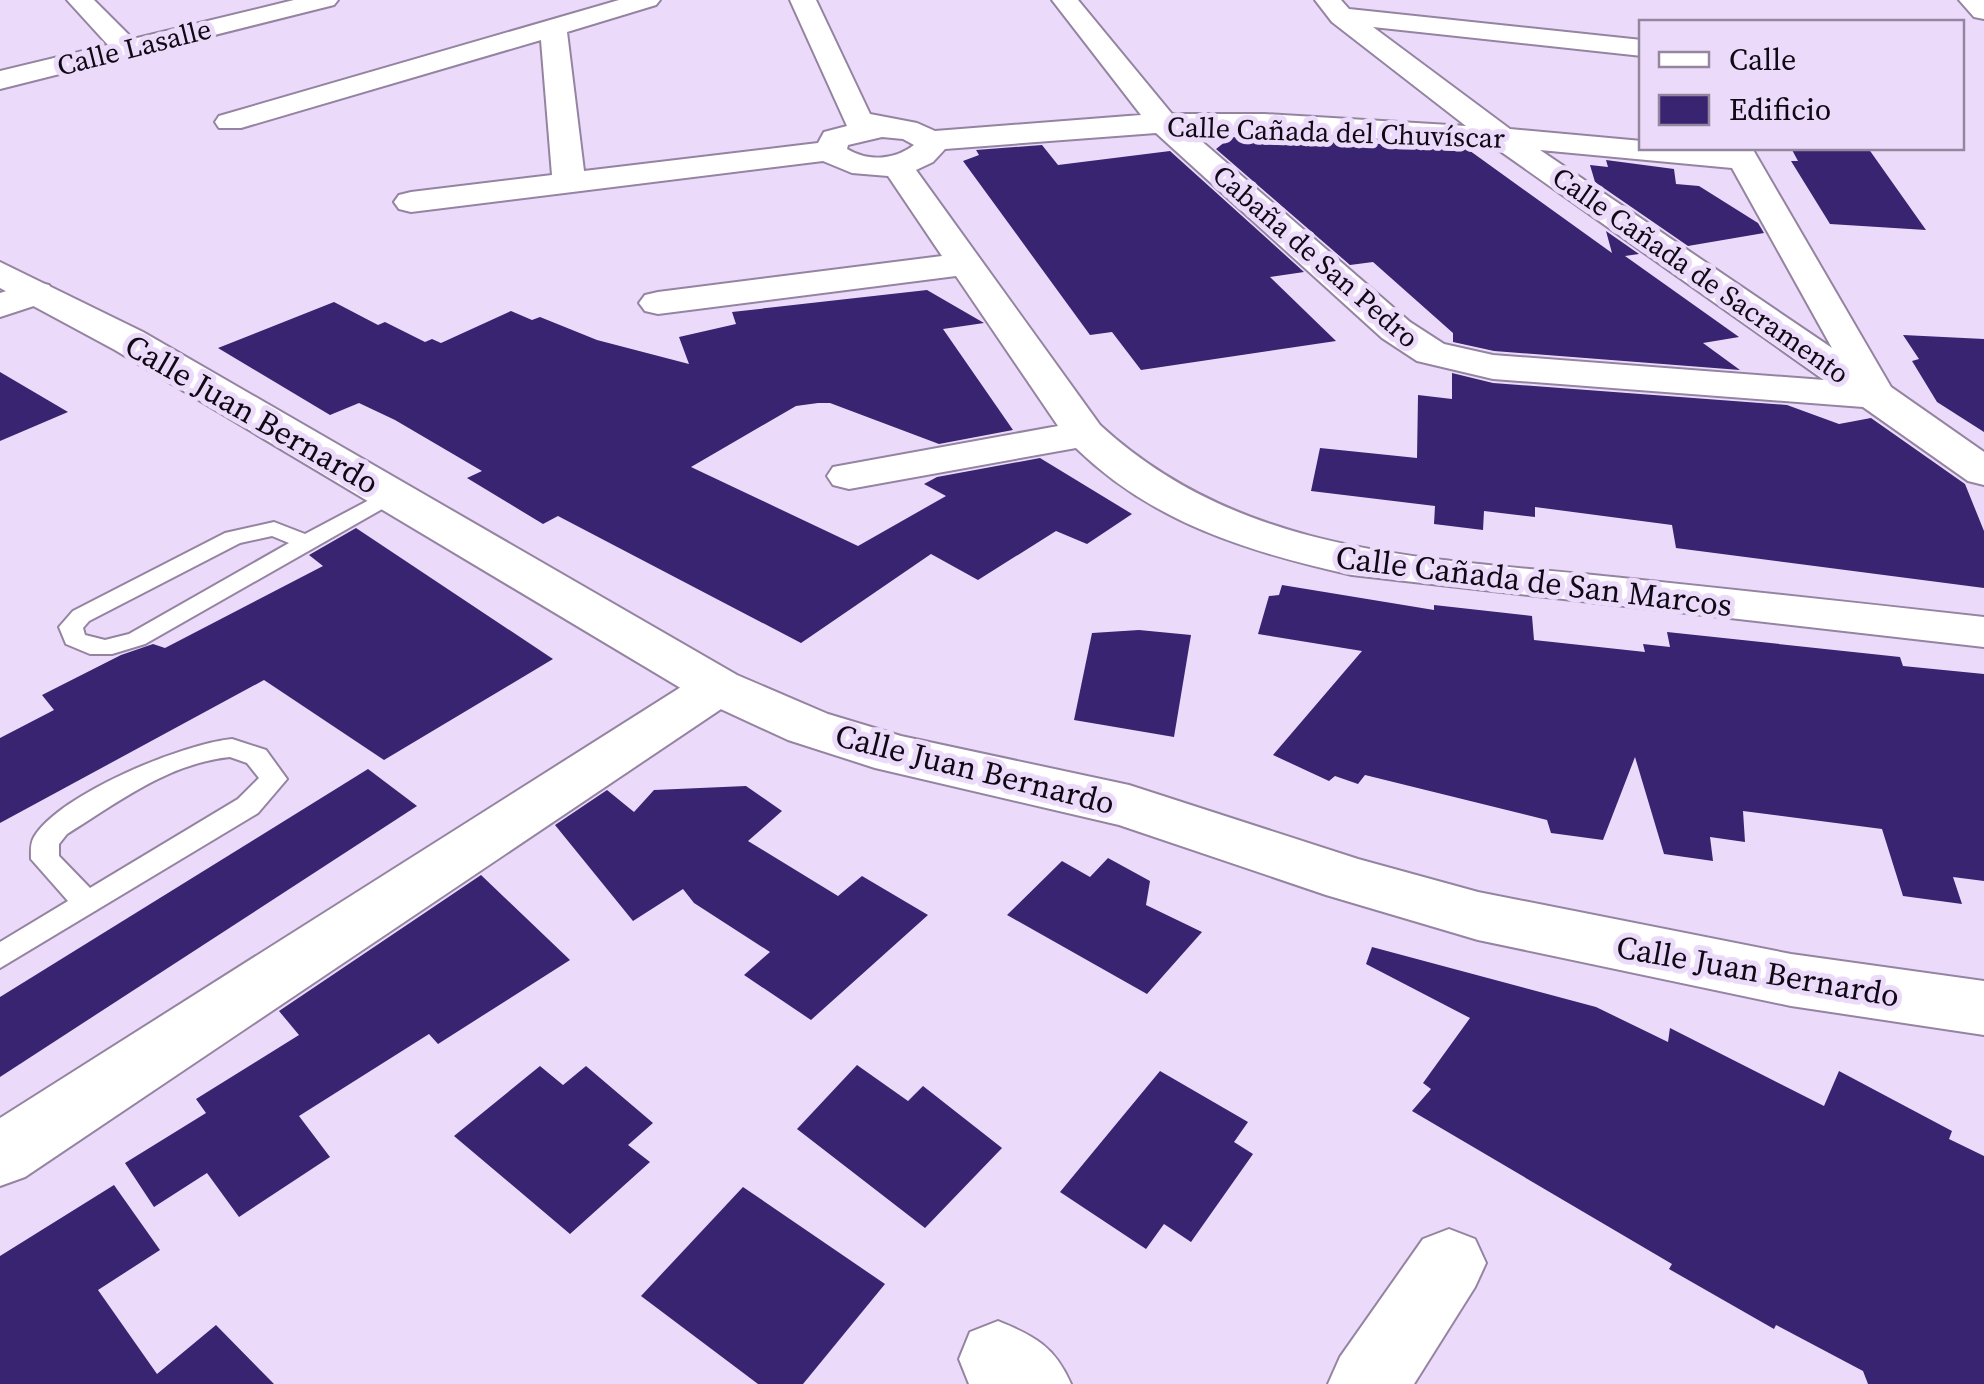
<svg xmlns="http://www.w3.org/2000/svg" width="1984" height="1384" font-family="'Source Serif 4',serif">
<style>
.building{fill:#382471}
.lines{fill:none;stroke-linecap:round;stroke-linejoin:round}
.service-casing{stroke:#9484a1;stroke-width:4}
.minor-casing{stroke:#9484a1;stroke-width:4}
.tertiary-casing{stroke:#9484a1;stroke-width:4}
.service{fill:#fff;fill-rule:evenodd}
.minor{fill:#fff;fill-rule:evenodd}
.tertiary{fill:#fff;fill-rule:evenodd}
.labels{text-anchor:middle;stroke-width:10;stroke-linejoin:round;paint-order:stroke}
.far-street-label{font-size:28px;fill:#0f0913;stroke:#ecdafa}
.street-label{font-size:32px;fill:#0f0913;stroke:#ecdafa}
</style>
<rect width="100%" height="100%" fill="#ecdafa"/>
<g class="building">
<polygon points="1231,137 1466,148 1612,253 1606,231 1639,254 1625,256 1739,337 1703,343 1740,370 1494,351 1453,342 1453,333 1373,262 1350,265 1216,149"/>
<polygon points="1042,145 1058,165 1170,151 1304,272 1270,277 1336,341 1141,370 1112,332 1090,335 963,161 979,155 976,150"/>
<polygon points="1791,148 1868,148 1926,230 1830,224 1791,161 1798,161"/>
<polygon points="1606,160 1674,169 1676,184 1699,186 1758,223 1764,233 1688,246 1595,182 1590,165 1608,167"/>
<polygon points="927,290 984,323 943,329 1013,430 939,444 830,403 818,403 796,406 691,467 858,546 946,496 924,484 937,477 1040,458 1132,514 1087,544 1056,531 978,580 931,554 801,643 558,516 543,524 467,478 482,471 395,420 359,403 330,415 218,348 334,302 378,325 385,322 425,342 432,339 441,343 511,311 532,320 540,317 597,340 689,364 679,337 736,324 732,312"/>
<polygon points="1903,335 1984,339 1984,432 1937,402 1912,361 1919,359"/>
<polygon points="0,372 68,412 0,441"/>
<polygon points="1452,373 1493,383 1787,405 1839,424 1871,418 1965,484 1984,531 1984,588 1676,548 1672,525 1535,507 1535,517 1484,511 1483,530 1434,524 1435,506 1311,491 1320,448 1417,458 1418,395 1452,399"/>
<polygon points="356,528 553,659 384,760 264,680 0,823 0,738 54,710 42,695 121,655 153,644 165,648 323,566 309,555"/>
<polygon points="1282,585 1434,610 1434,605 1532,616 1534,640 1645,652 1643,644 1670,647 1667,632 1900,657 1903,666 1984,674 1984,881 1953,877 1962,904 1903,896 1882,829 1743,811 1745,842 1710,837 1713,861 1664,854 1635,757 1603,840 1551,833 1547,820 1365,775 1358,784 1335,776 1329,781 1273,755 1362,651 1258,634 1269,596 1279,595"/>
<polygon points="1139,630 1191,635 1174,737 1074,720 1092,633"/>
<polygon points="368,769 417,806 0,1077 0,997"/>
<polygon points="746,786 782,811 748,841 838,896 862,876 928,915 811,1020 744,975 770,952 694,903 683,889 633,921 555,825 607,790 634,812 654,790"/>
<polygon points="1108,858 1150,881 1146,905 1202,932 1147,994 1007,915 1062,861 1090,877"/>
<polygon points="481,875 570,960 438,1044 429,1034 299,1116 330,1157 239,1217 207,1173 154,1207 125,1163 206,1113 196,1099 299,1035 279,1011"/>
<polygon points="1372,947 1596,1007 1668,1042 1670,1028 1824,1106 1839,1071 1952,1131 1949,1139 1984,1156 1984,1384 1868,1384 1863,1371 1776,1325 1774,1329 1669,1269 1672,1264 1412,1111 1431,1089 1423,1083 1470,1018 1366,964"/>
<polygon points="857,1065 908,1101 923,1086 1002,1148 925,1228 797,1129"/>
<polygon points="540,1066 563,1085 586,1066 653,1123 628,1145 650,1162 570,1234 454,1136"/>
<polygon points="1160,1071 1248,1122 1234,1142 1253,1154 1191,1242 1164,1224 1146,1249 1060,1192"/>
<polygon points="114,1185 160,1250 98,1290 157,1374 216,1325 274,1384 0,1384 0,1256"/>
<polygon points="743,1187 885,1284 803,1384 758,1384 641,1296"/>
</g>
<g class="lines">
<g class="service-casing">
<g id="service">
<path d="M390,489L398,490L401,495L398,500L145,644L112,654H90L66,644L59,627L73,611L225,533L274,522L305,534ZM272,536L289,543L129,634L105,640L85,635L83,628L89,621L240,543Z"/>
<path d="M232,739L266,750L287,779L258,813L0,968V942L68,901L31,859C31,851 30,844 34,837C60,794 182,744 232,739ZM230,757L247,763L259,778L238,799L90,888L59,856V844L67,834C118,802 169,763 230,757Z"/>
</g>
</g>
<g class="minor-casing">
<g id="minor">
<polygon points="67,0 94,0 133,39 294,0 338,0 334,5 0,89 0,71 108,45"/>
<path d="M619,0H660L656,5L567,32L584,171L818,143L824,132L847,126L790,0H816L870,114L917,123L935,131L1141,115L1052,0H1078L1172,114H1264L1466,126L1332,22L1315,0H1341L1349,9L1642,40V56L1373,27L1510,129L1642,141V148H1752L1891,387L1984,452V485L1968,481L1863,407L1493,379L1417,361L1382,338L1156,133L945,149L933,162L916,170L1100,425C1243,557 1430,558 1613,577C1737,590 1860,603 1984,617V647L1352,575C1249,552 1153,523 1076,448L849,489L833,485L827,476L833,467L1058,426L956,276L658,314L645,311L639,303L645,295L658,292L942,256L888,176L852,173L823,161L411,212L399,209L394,202L399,195L411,192L552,175L541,40L241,128H219L215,122L219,116ZM1191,132L1324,135L1493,146L1824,380L1493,355L1444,344L1410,322ZM882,137L903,139L914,145C894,160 869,162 847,149L848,145ZM1540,150L1732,168L1832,348Z"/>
<polygon points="36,282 49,285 54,293 49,301 0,317 0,293"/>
<polygon points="718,670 736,675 744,687 736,699 25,1177 0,1186 0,1118 700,675"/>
<polygon points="1449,1229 1475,1239 1486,1263 1475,1287 1414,1384 1328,1384 1340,1357 1423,1239"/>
<path d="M998,1321C1035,1336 1055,1347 1071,1384H969L959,1359L970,1332Z"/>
</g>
</g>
<g class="tertiary-casing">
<g id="tertiary">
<polygon points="1959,0 1984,0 1984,19 1974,17"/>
<polygon points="0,262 143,332 737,675 828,714 901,736 1129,785 1358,859 1478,892 1791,954 1984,981 1984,1035 1791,1006 1478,940 1326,895 1119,825 875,768 788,740 699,699 115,350 0,288"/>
</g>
</g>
<use href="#service" class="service"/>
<use href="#minor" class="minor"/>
<use href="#tertiary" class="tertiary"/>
</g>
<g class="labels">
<g class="far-street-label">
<text transform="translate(134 47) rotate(-14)" y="10">Calle Lasalle</text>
<text transform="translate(1336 132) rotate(2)" y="10">Calle Cañada del Chuvíscar</text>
<text transform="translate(1316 256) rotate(41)" y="10">Cabaña de San Pedro</text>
<text transform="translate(1701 275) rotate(35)" y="10">Calle Cañada de Sacramento</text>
</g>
<g class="street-label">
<text transform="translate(252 414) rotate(30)" y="11">Calle Juan Bernardo</text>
<text transform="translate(1534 581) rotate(7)" y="11">Calle Cañada de San Marcos</text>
<text transform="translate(975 769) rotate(14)" y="11">Calle Juan Bernardo</text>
<text transform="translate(1758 971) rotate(10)" y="11">Calle Juan Bernardo</text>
</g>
</g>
<rect x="1639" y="20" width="325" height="130" fill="#ecdafa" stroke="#94869e" stroke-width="2.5"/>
<rect x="1659" y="52" width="50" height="15" fill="#ffffff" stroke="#94869e" stroke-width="2.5"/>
<text x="1729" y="70" font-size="30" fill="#0f0913">Calle</text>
<rect x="1659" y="95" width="50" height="30" fill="#382471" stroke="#94869e" stroke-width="2.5"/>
<text x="1729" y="120" font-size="30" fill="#0f0913">Edificio</text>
</svg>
